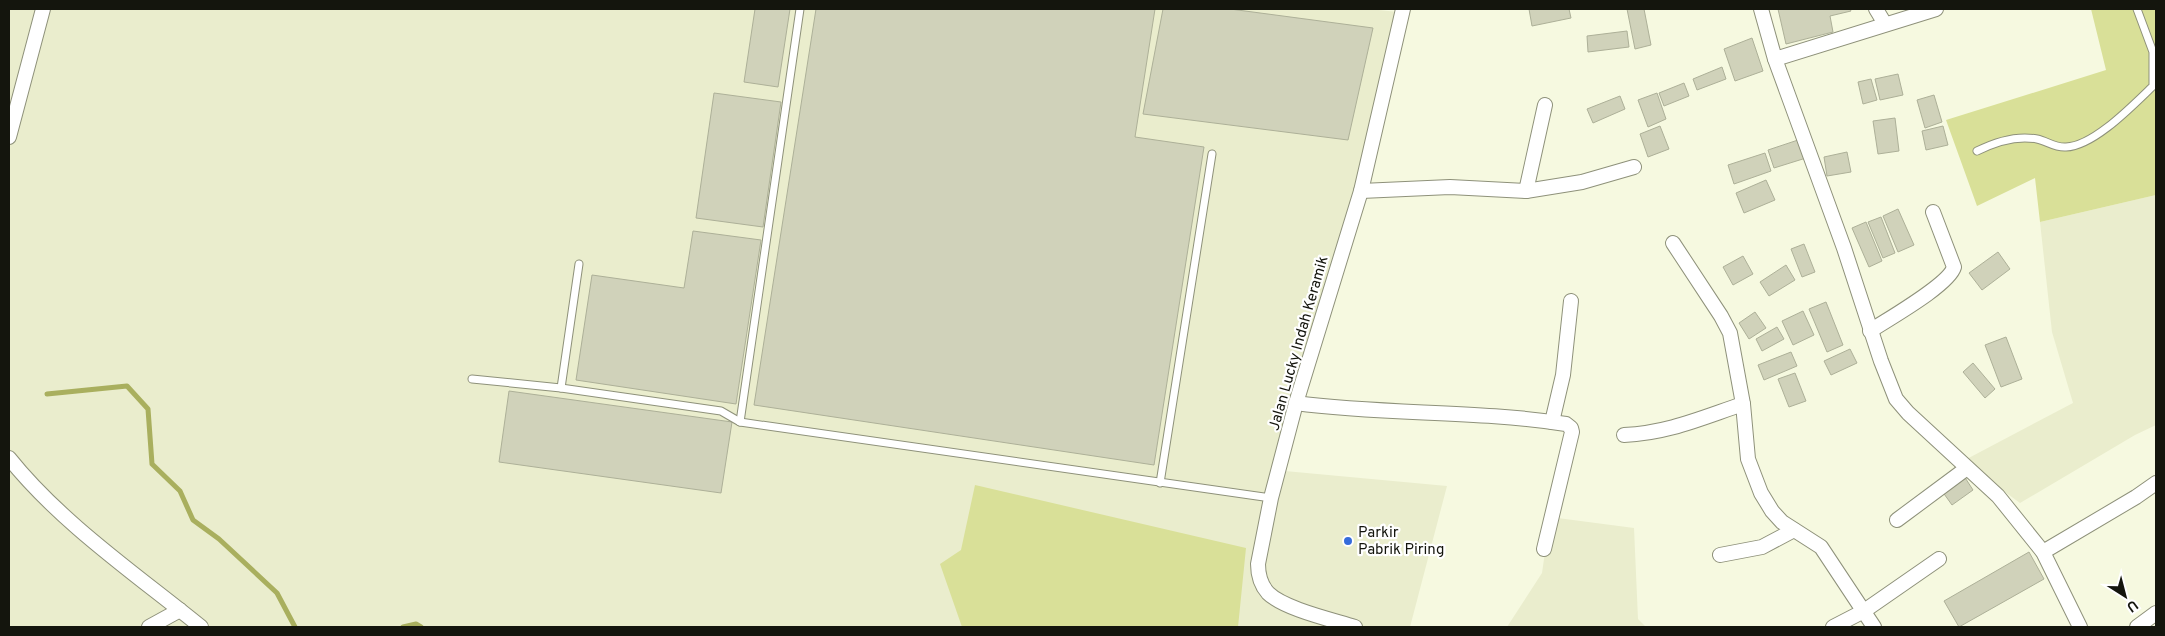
<svg xmlns="http://www.w3.org/2000/svg" width="2165" height="636" font-family="Overpass,sans-serif">
<style>
.built{fill:#eaedcd}
.green{fill:#d9e098}
.lines{fill:none;stroke-linecap:round;stroke-linejoin:round}
.stream{stroke:#a9af5e;stroke-width:5}
.building{fill:#d0d2ba;stroke:#adb098}
.lane-casing{stroke:#8e917a;stroke-width:9}
.street-casing{stroke:#8e917a;stroke-width:16}
.lane{stroke:#fff;stroke-width:7}
.street{stroke:#fff;stroke-width:14}
.poi-dot{fill:#356cdb;stroke:#fff;stroke-width:2}
.labels{text-anchor:middle;stroke-width:4.5;stroke-linejoin:round;paint-order:stroke}
.street-label{font-size:15px;fill:#14150d;stroke:#fff}
.poi-label{font-size:15px;fill:#14150d;stroke:#fff;text-anchor:start}
</style>
<rect width="100%" height="100%" fill="#f6f9e0"/>
<g class="built">
<polygon points="9,9 1369,9 1398,12 1352,205 1274,470 1447,486 1410,627 9,627"/>
<polygon points="2156,195 2156,425 2135,435 2020,503 1963,461 2073,403 2052,332 2040,222"/>
<polygon points="1550,517 1634,528 1638,619 1646,627 1507,627 1542,573"/>
</g>
<g class="green">
<polygon points="2091,9 2156,9 2156,195 2040,222 2035,178 1977,206 1946,120 2106,70"/>
<polygon points="975,485 1246,548 1238,627 962,627 940,564 961,550"/>
</g>
<g class="lines">
<g class="stream">
<polyline points="47,394 127,386 148,409 152,464 180,491 193,520 219,539 277,593 295,627"/>
<polyline points="403,627 416,624 421,627"/>
</g>
</g>
<g class="building">
<polygon points="755,9 790,9 778,87 744,82"/>
<polygon points="816,9 1155,9 1135,137 1204,147 1154,465 754,405"/>
<polygon points="1163,9 1230,9 1373,28 1348,140 1143,114"/>
<polygon points="1529,9 1569,9 1571,18 1532,26"/>
<polygon points="1627,9 1644,9 1651,45 1635,49"/>
<polygon points="1778,9 1850,9 1851,11 1830,16 1833,32 1786,44"/>
<polygon points="1627,31 1629,47 1588,52 1587,36"/>
<polygon points="1752,38 1763,71 1735,81 1724,49"/>
<polygon points="1722,67 1726,79 1697,90 1693,79"/>
<polygon points="1898,74 1903,95 1880,100 1875,79"/>
<polygon points="1871,79 1877,100 1863,104 1858,82"/>
<polygon points="1684,83 1689,96 1664,106 1659,93"/>
<polygon points="714,93 781,102 763,227 696,218"/>
<polygon points="1657,93 1666,119 1648,127 1638,100"/>
<polygon points="1934,95 1942,122 1925,128 1917,100"/>
<polygon points="1620,96 1625,109 1593,123 1587,109"/>
<polygon points="1895,118 1899,151 1878,154 1873,121"/>
<polygon points="1660,126 1669,149 1648,157 1640,134"/>
<polygon points="1943,126 1948,145 1926,150 1922,131"/>
<polygon points="1801,139 1806,158 1774,168 1768,150"/>
<polygon points="1847,152 1851,172 1827,176 1824,157"/>
<polygon points="1765,153 1771,171 1734,184 1728,165"/>
<polygon points="1766,180 1775,200 1744,213 1736,193"/>
<polygon points="1898,209 1914,245 1898,252 1883,216"/>
<polygon points="1881,217 1895,253 1883,258 1868,222"/>
<polygon points="1866,222 1882,261 1869,267 1852,228"/>
<polygon points="693,231 761,240 736,404 576,380 592,275 684,288"/>
<polygon points="1804,244 1815,272 1802,277 1791,249"/>
<polygon points="1998,252 2010,269 1982,290 1969,273"/>
<polygon points="1743,256 1753,274 1733,285 1723,267"/>
<polygon points="1786,265 1795,280 1769,296 1760,282"/>
<polygon points="1826,302 1843,345 1827,352 1809,309"/>
<polygon points="1803,311 1814,335 1793,345 1782,321"/>
<polygon points="1755,312 1766,328 1749,339 1739,323"/>
<polygon points="1777,327 1784,339 1762,351 1756,339"/>
<polygon points="2006,337 2022,379 2001,387 1985,345"/>
<polygon points="1850,349 1857,363 1831,375 1824,361"/>
<polygon points="1791,352 1797,366 1764,380 1758,365"/>
<polygon points="1973,363 1995,389 1985,398 1963,372"/>
<polygon points="1795,373 1806,401 1789,407 1778,379"/>
<polygon points="509,391 732,422 721,493 499,462"/>
<polygon points="1964,476 1973,490 1952,505 1942,491"/>
<polygon points="2029,552 2044,579 1959,627 1944,601"/>
</g>
<g class="lines">
<g class="lane-casing">
<g id="lane">
<path d="M1977,151C1995,142 2016,135 2037,139C2047,141 2055,148 2066,147C2094,146 2133,105 2153,86V52L2137,9"/>
<polyline points="472,379 561,388 721,411 740,422 1271,498"/>
<polyline points="561,388 579,264"/>
<polyline points="740,422 800,9"/>
<polyline points="1160,483 1212,154"/>
</g>
</g>
<g class="street-casing">
<g id="street">
<polyline points="1761,9 1775,59 1844,248 1881,361 1896,399 1908,413 1998,496 2043,552 2080,627"/>
<polyline points="1876,9 1885,24"/>
<polyline points="1775,59 1936,9"/>
<polyline points="9,137 43,9"/>
<polyline points="1361,191 1450,187 1526,191 1582,182 1634,167"/>
<polyline points="1526,191 1545,105"/>
<polyline points="1673,243 1721,316 1730,333 1743,404 1748,459 1761,493 1772,511 1782,522 1821,547 1874,627"/>
<path d="M1870,331C1888,319 1949,285 1954,267L1933,212"/>
<path d="M1296,403C1385,415 1477,410 1566,424L1571,428L1572,432L1544,549"/>
<polyline points="1552,422 1563,375 1571,301"/>
<path d="M1624,435C1668,433 1701,418 1743,404"/>
<path d="M9,458C61,523 137,575 201,627"/>
<polyline points="1897,520 1967,468"/>
<polyline points="2043,552 2136,497 2156,483"/>
<polyline points="1720,555 1762,547 1794,530"/>
<polyline points="149,627 180,610"/>
<path d="M1355,627C1333,620 1284,609 1268,593C1260,584 1258,575 1258,564L1271,498L1296,403L1361,191L1403,9"/>
<polyline points="1833,627 1864,611 1939,559"/>
<polyline points="2137,627 2156,613"/>
</g>
</g>
<use href="#lane" class="lane"/>
<use href="#street" class="street"/>
</g>
<circle class="poi-dot" cx="1348" cy="541" r="5"/>
<g class="labels">
<g class="street-label">
<text transform="translate(1298 343) rotate(-74)" y="5">Jalan Lucky Indah Keramik</text>
</g>
<g class="poi-label">
<text x="1358" y="537">Parkir<tspan x="1358" dy="17">Pabrik Piring</tspan></text>
</g>
</g>
<rect width="2165" height="636" fill="none" stroke="#14150d" stroke-width="20"/>
<g transform="translate(2125 596) rotate(144)" stroke="#ffffff" stroke-width="4" paint-order="stroke">
<path d="M0-4L9 19L0 12L-9 19Z" fill="#14150d"/>
<text y="-8" font-size="14" font-weight="bold" text-anchor="middle" fill="#14150d">U</text>
</g>
</svg>
